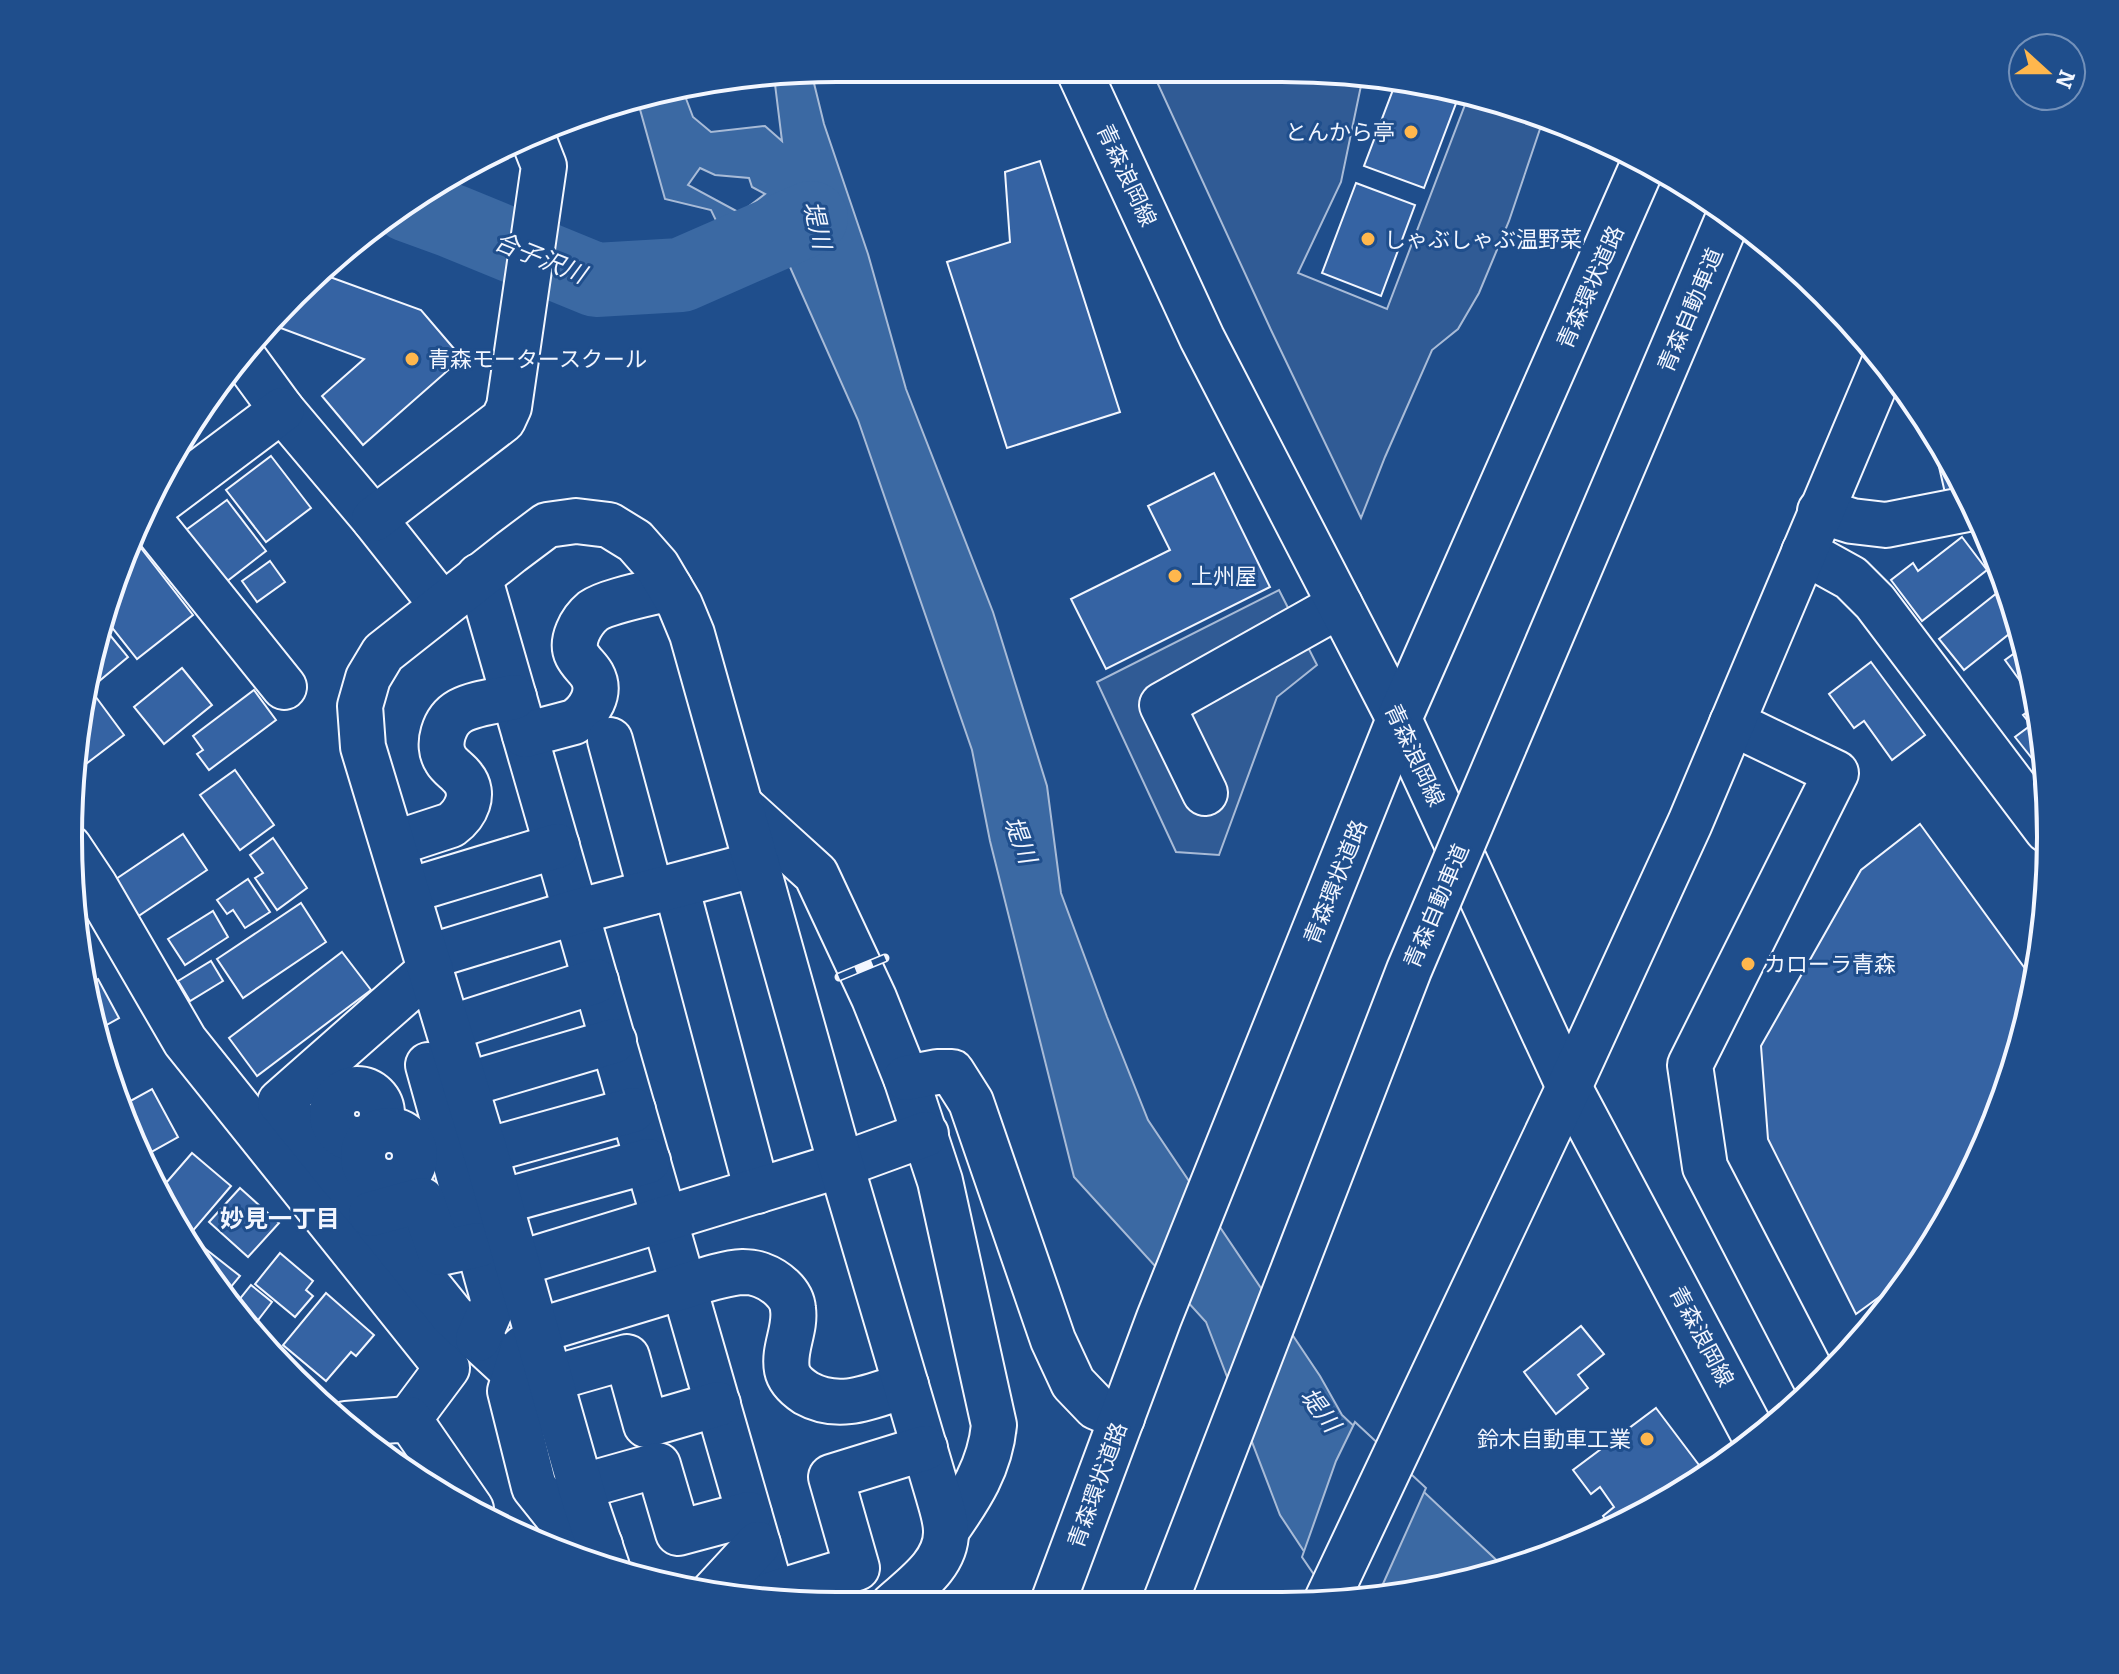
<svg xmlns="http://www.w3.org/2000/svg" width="2119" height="1674" font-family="Bitter,'Noto Sans JP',serif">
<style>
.parking{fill:#305b95;stroke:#a8bbd7;stroke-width:2}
.water{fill:#3b69a3;stroke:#a8bbd7;stroke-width:2;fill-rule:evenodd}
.pier{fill:#1f4e8c;stroke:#a8bbd7;stroke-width:2}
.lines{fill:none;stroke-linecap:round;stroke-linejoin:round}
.river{stroke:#3b69a3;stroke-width:74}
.building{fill:#3563a3;stroke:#f2f6ff;stroke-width:2}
.minor-casing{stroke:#f2f6ff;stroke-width:48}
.major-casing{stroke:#f2f6ff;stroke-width:48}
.highway-casing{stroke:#f2f6ff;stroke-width:48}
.minor{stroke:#1f4e8c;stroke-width:44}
.major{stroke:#1f4e8c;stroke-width:44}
.highway{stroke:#1f4e8c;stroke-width:44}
.rail-casing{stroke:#f2f6ff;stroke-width:9}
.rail{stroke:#1f4e8c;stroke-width:6;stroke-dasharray:18;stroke-linecap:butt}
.highway-bridge-casing{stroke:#f2f6ff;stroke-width:48;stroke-linecap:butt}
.highway-bridge{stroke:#1f4e8c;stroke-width:44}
.poi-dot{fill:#ffb74d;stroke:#1f4e8c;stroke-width:3}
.labels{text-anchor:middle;stroke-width:6;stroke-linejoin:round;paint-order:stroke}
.poi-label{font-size:22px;fill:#f2f6ff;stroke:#1f4e8c;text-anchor:start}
.street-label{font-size:22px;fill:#f2f6ff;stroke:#1f4e8c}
.water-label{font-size:24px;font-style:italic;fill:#f2f6ff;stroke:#1f4e8c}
.neighbourhood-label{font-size:24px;font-weight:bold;fill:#f2f6ff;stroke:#1f4e8c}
.rim{fill:none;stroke:#f2f6ff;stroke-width:4}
</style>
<rect width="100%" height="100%" fill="#1f4e8c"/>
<g class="parking">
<polygon points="1156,69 1332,70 1363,76 1341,182 1298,273 1387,309 1468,97 1530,109 1538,113 1541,126 1509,221 1479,293 1458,329 1432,350 1385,457 1361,518 1271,330 1152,71"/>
<polygon points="1279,590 1317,665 1277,697 1219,855 1176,852 1097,682"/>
</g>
<path class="water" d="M811,71L824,124L868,254L906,389L993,612L1047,786L1061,893L1107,1017L1148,1120L1320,1376L1342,1415L1507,1570L1338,1603L1280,1515L1206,1322L1074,1177L990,841L972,750L858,420L786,258H734L711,210L665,199L636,95L682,88L693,117L711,132L765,126L782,141L774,76ZM700,168L715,175L749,178L752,187L765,194L740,213L688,185Z"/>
<polygon class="pier" points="1355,1422 1426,1488 1378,1595 1334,1604 1302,1557 1336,1461"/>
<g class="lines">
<polyline class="river" points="408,205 452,221 596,280 681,275 811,218"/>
</g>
<g class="building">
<polygon points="1396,82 1442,92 1458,98 1424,188 1364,166"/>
<polygon points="1040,161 1120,412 1007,448 947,262 1010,242 1005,172"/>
<polygon points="1356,183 1415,205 1381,296 1322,273"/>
<polygon points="319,273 421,310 462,358 363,445 322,396 364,359 270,324 293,294"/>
<polygon points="1941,443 1948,452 1964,488 1945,493 1934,445"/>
<polygon points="271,456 311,508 266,542 226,490"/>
<polygon points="1214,473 1270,587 1106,669 1071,599 1170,550 1148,506"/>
<polygon points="227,500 266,551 226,582 186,530"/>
<polygon points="1962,537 1987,570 1922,621 1891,580 1913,563 1918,571"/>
<polygon points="137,543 193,615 137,659 103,616 132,547"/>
<polygon points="270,561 285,582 257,602 242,581"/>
<polygon points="2002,589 2014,605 2019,626 1964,670 1939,639"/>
<polygon points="100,623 128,657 98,682 90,672 94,638"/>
<polygon points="2023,647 2034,693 2031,696 2005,660"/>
<polygon points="1871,662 1925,735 1892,760 1864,721 1854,728 1829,694"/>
<polygon points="182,668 212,705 164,744 134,707"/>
<polygon points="90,689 124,735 82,767 78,761 87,690"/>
<polygon points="254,690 276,720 209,770 197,754 203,750 193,736"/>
<polygon points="2037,705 2044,736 2045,753 2034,761 2015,737 2031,725 2023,715"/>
<polygon points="235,770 274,825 240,850 200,795"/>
<polygon points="1920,824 2034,981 2025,1036 1972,1177 1912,1273 1856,1314 1768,1139 1761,1046 1861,870"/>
<polygon points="183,834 207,870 137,917 113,881"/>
<polygon points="273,838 307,888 277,910 255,878 263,873 250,855"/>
<polygon points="248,879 270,912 245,928 233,910 227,914 217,900"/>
<polygon points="301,903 326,942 243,998 217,959"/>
<polygon points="213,911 228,937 185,965 168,939"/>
<polygon points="342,952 371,990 257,1076 229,1038"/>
<polygon points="211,961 223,981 190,1001 178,981"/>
<polygon points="98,979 119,1018 94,1032 87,985"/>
<polygon points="152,1089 178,1137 144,1156 123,1105"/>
<polygon points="192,1153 231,1186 185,1240 171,1222 159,1191"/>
<polygon points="240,1188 279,1223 248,1257 209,1222"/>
<polygon points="198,1243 240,1276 226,1293 192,1249"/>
<polygon points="280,1253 313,1281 306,1290 313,1296 295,1317 255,1284"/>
<polygon points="251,1285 272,1302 255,1324 242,1314 235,1305"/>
<polygon points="326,1293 374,1335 356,1356 351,1352 326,1381 283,1345"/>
<polygon points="1581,1326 1604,1354 1578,1375 1588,1388 1556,1414 1524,1372"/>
<polygon points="1656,1408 1705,1473 1663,1505 1611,1528 1603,1516 1614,1507 1600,1487 1591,1494 1573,1470"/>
</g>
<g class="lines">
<g class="minor-casing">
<g id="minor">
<polyline points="244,358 282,410 374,519 442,605"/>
<polyline points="1820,511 1852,521 1886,525 1973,508"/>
<polyline points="146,512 282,410"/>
<polyline points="145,514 284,687"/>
<polyline points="374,519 503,420 509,407 544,166 533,138"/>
<polyline points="1804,552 1851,578 1875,602 2047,830"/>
<polyline points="479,576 774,1600"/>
<polyline points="1732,723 1836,773 1690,1065 1705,1167 1818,1385"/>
<path d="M525,735L574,722C589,713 602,693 592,675C588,668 581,663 577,655C570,641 581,621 593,611C607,601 651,593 670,588"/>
<polyline points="610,740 651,892"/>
<polyline points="1205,793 1162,705 1340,605"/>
<path d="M741,806L816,874L874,998L906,1078L940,1181L994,1425C990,1467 970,1497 946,1531"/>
<path d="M393,844L451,825C466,814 476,794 463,778C458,771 450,767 446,760C436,745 444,720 460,711C475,703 497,701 514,697"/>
<polyline points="69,847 95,886 185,1041 447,1368 409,1419"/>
<polyline points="676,886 757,1191"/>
<polyline points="408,891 557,846"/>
<polyline points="428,957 576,912 757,864"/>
<polyline points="431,969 280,1102 453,1316 515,1373"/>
<polyline points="449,1028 596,981"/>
<polyline points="428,1065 494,1302 478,1339"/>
<polyline points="906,1078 937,1072 952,1072 971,1102 1053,1340 1073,1383 1096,1407 1122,1418"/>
<polyline points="465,1085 614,1041"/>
<circle cx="357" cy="1114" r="25"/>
<circle cx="389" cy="1156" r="26"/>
<polyline points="485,1151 633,1110"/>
<polyline points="500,1202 648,1161"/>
<polyline points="371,1214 422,1200 440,1253 478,1245"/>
<polyline points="517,1264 841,1165 926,1134"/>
<path d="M537,1331C582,1317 627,1304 672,1290C693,1284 721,1273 743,1272C749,1272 756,1273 761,1275C775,1280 792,1293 793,1309C796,1330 783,1349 787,1370C789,1380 797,1387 806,1393C840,1412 872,1396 906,1385"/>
<polyline points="523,1348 510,1391 534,1487 570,1532 600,1545"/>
<polyline points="550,1379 627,1357 646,1425 718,1404"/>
<polyline points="346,1424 409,1419 471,1509"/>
<polyline points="580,1487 658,1465 678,1533 749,1514"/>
<path d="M607,1567L585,1502L485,1151L363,747L360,706L368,678L383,653L511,552L547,525L576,521L609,525L635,541L657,566L680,605L692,634L841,1165L938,1494C941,1505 946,1519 946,1531C947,1564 914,1586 892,1606"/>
<polyline points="712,1594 758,1544"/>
<polyline points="772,1594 857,1568 831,1477 925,1448"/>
</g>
</g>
<g class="major-casing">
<polyline id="major" points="1078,69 1202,338 1399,719 1569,1087 1756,1439"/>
</g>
<g class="highway-casing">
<g id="highway">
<polyline points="1325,1604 1569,1087 1690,823 1884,363"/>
<polyline points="1052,1605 1159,1318 1399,719 1641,169"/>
</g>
</g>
<use href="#minor" class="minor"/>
<use href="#major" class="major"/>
<use href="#highway" class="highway"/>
<g class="rail-casing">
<polyline id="rail" points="839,977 885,958"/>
</g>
<use href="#rail" class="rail"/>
<g class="highway-bridge-casing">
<polyline id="highway-bridge" points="1164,1605 1409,970 1729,216"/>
</g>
<use href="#highway-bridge" class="highway-bridge"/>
</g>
<g class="poi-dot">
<circle cx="1411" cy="132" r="8"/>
<circle cx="1368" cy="239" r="8"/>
<circle cx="412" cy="359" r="8"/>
<circle cx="1175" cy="576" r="8"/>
<circle cx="1748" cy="964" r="8"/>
<circle cx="1647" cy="1439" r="8"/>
</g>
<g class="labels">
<g class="poi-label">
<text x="1395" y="140" text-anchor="end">とんから亭</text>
<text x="1384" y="247">しゃぶしゃぶ温野菜</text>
<text x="428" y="367">青森モータースクール</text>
<text x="1191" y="584">上州屋</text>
<text x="1764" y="972">カローラ青森</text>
<text x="1631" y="1447" text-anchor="end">鈴木自動車工業</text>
</g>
<g class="street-label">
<text transform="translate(1127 175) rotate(65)" y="8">青森浪岡線</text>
<text transform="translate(1590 287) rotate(-66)" y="8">青森環状道路</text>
<text transform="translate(1690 310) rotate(-67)" y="8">青森自動車道</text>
<text transform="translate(1415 755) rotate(65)" y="8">青森浪岡線</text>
<text transform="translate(1335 882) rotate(-68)" y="8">青森環状道路</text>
<text transform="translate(1436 906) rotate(-67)" y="8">青森自動車道</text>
<text transform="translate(1702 1336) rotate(62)" y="8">青森浪岡線</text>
<text transform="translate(1097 1485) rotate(-70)" y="8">青森環状道路</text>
</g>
<g class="water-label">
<text transform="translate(817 225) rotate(77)" y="8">堤川</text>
<text transform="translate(540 258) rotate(22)" y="8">合子沢川</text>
<text transform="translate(1020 840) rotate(69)" y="8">堤川</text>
<text transform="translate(1320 1410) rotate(53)" y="8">堤川</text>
</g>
<g class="neighbourhood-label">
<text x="280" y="1227">妙見一丁目</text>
</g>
</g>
<path d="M0 0H2119V1674H0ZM837 82H1282A755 755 0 0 1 2037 837V837A755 755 0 0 1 1282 1592H837A755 755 0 0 1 82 837V837A755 755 0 0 1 837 82Z" fill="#1f4e8c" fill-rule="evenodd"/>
<path class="rim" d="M837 82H1282A755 755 0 0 1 2037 837V837A755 755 0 0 1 1282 1592H837A755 755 0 0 1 82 837V837A755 755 0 0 1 837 82Z"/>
<g transform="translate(2047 72) rotate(111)"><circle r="38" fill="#1f4e8c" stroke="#7391ba" stroke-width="2"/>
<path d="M0-6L14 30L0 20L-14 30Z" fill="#ffb74d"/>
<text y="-12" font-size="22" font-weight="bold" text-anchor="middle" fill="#f2f6ff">N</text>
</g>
</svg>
